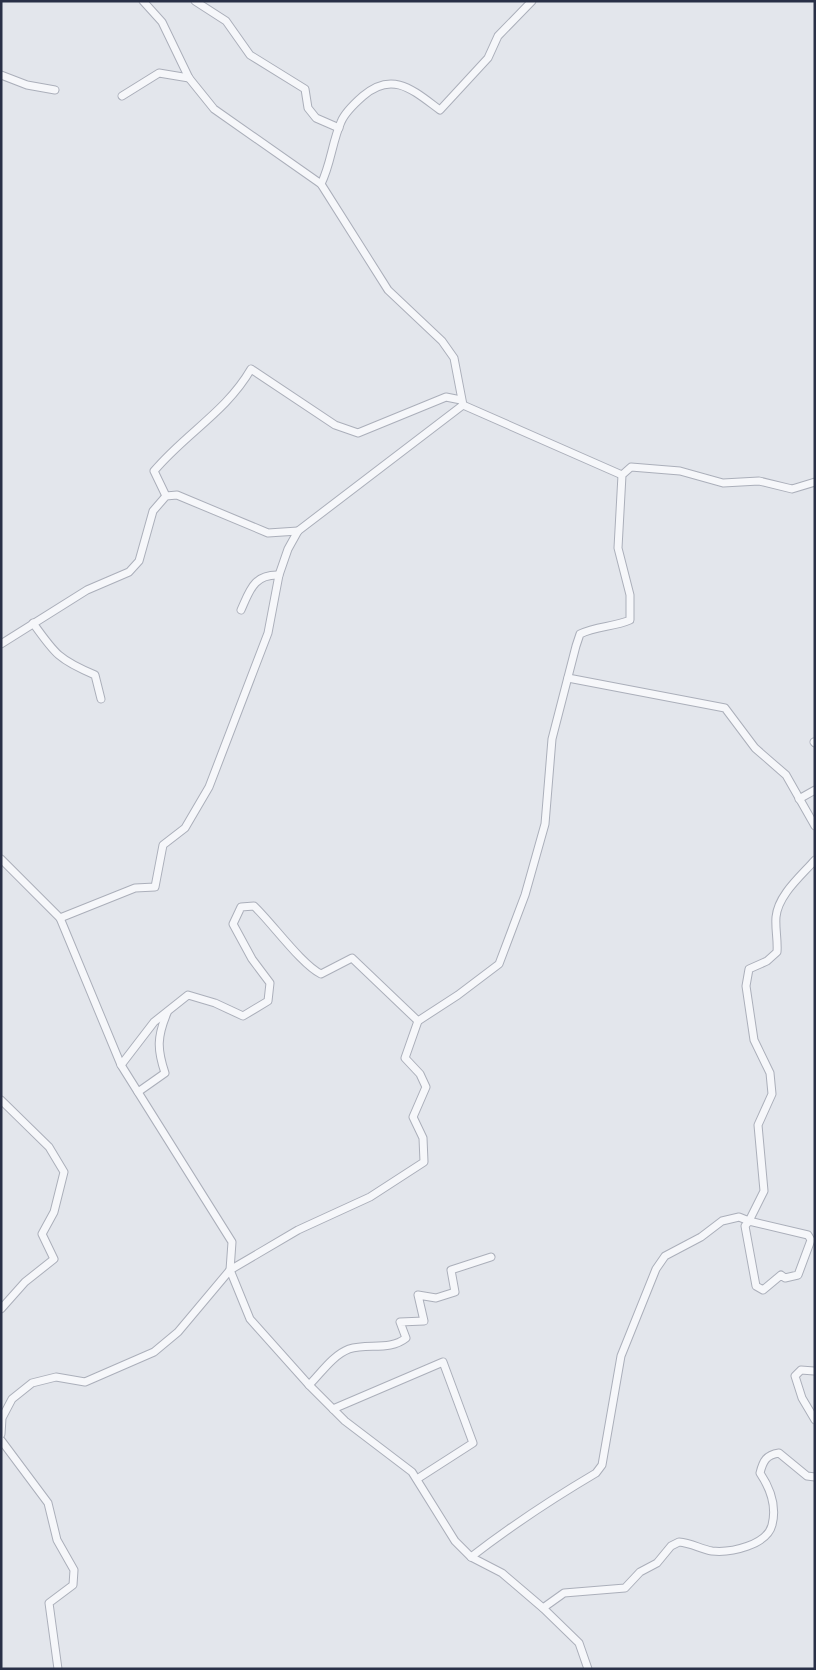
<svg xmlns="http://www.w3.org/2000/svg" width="816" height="1670" font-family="'Open Sans',sans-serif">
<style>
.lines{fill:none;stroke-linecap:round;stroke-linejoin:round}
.minor-casing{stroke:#abafba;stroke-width:9}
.minor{stroke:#f6f7fa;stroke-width:7}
</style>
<rect width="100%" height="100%" fill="#e3e6ec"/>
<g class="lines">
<g class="minor-casing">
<g id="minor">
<polyline points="143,1 162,22 189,78 214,109 321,184 388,290 442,341 454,358 463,405 622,475"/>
<polyline points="195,1 226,21 250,55 305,89 308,108 316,118 339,128"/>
<polyline points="1,75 27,85 55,90"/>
<polyline points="122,96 159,73 189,78"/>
<path d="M321,184C331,164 332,142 341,122C345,112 355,103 363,96C393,70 414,91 440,110L488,58L498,36L532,1"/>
<path d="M166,496L154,471C186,433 226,412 251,369L335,425L358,433L446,397L461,400"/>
<path d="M241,610C250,590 254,574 279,575"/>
<path d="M33,623C55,654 59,660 95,675L101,699"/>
<polyline points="1,644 87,590 129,572 139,561 153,511 166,496 177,495 268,533 298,531"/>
<polyline points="568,678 725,708 755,748 786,775 815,826"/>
<polyline points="814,742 815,743"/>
<polyline points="799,799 815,790"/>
<polyline points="1,859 60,918 121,1065 232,1242 230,1270 250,1319 309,1385 345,1421 412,1472 455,1541 471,1557 502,1573 543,1608 579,1643 588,1669"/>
<polyline points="60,918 135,888 155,887 163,845 185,828 209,787 268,633 279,575 288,549 298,531 463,405"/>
<path d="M121,1065L154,1022L188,995L215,1003L243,1016L268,1001L270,983L252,959L233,924L241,907L254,906C272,923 302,965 321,974L352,958L418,1021"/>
<path d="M138,1092L165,1073C157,1049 157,1037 167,1013"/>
<polyline points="1,1100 49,1147 64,1172 54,1212 42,1234 54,1259 25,1282 1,1309"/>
<polygon points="749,1221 808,1235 811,1240 798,1275 785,1278 781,1275 763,1290 756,1286 745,1226"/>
<polyline points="814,1371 801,1370 795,1376 802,1398 815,1420"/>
<path d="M309,1385C321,1373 333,1355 349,1349C368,1343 390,1351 406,1338L400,1322L424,1321L418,1295L436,1298L455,1292L451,1270L491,1257"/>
<polyline points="333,1409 443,1362 473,1443 417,1479"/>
<path d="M1,1434L2,1418L12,1399L32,1383L56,1377L85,1382L154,1352L178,1332L230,1270L298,1230L370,1197L424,1162L423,1138L413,1117L426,1087L420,1074L405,1058L418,1021L458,995L499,964L525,895L545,824L552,739L576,646L580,634C596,626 614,627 630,620V595L618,548L622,475L631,467L680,471L723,483L759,481L792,489L815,482"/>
<polyline points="1,1440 48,1503 57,1540 74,1570 73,1585 49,1603 58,1669"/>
<path d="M471,1557C511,1526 552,1499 596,1473L602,1465L621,1356L656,1269L665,1256L701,1237L722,1221L739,1217L749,1221L764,1191L758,1125L772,1094L770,1073L754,1040L746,986L749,969L767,961L777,952C778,940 775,929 776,917C778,895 801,876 815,860"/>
<path d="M543,1608L564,1593L625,1588L640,1572L657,1563L671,1546L679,1542C691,1543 701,1549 712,1551C731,1553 767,1545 772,1525C777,1506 770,1488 760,1473C763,1461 766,1455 779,1453L807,1476L815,1477"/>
</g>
</g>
<use href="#minor" class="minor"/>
</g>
<rect width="816" height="1670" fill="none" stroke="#293047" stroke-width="5"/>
</svg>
